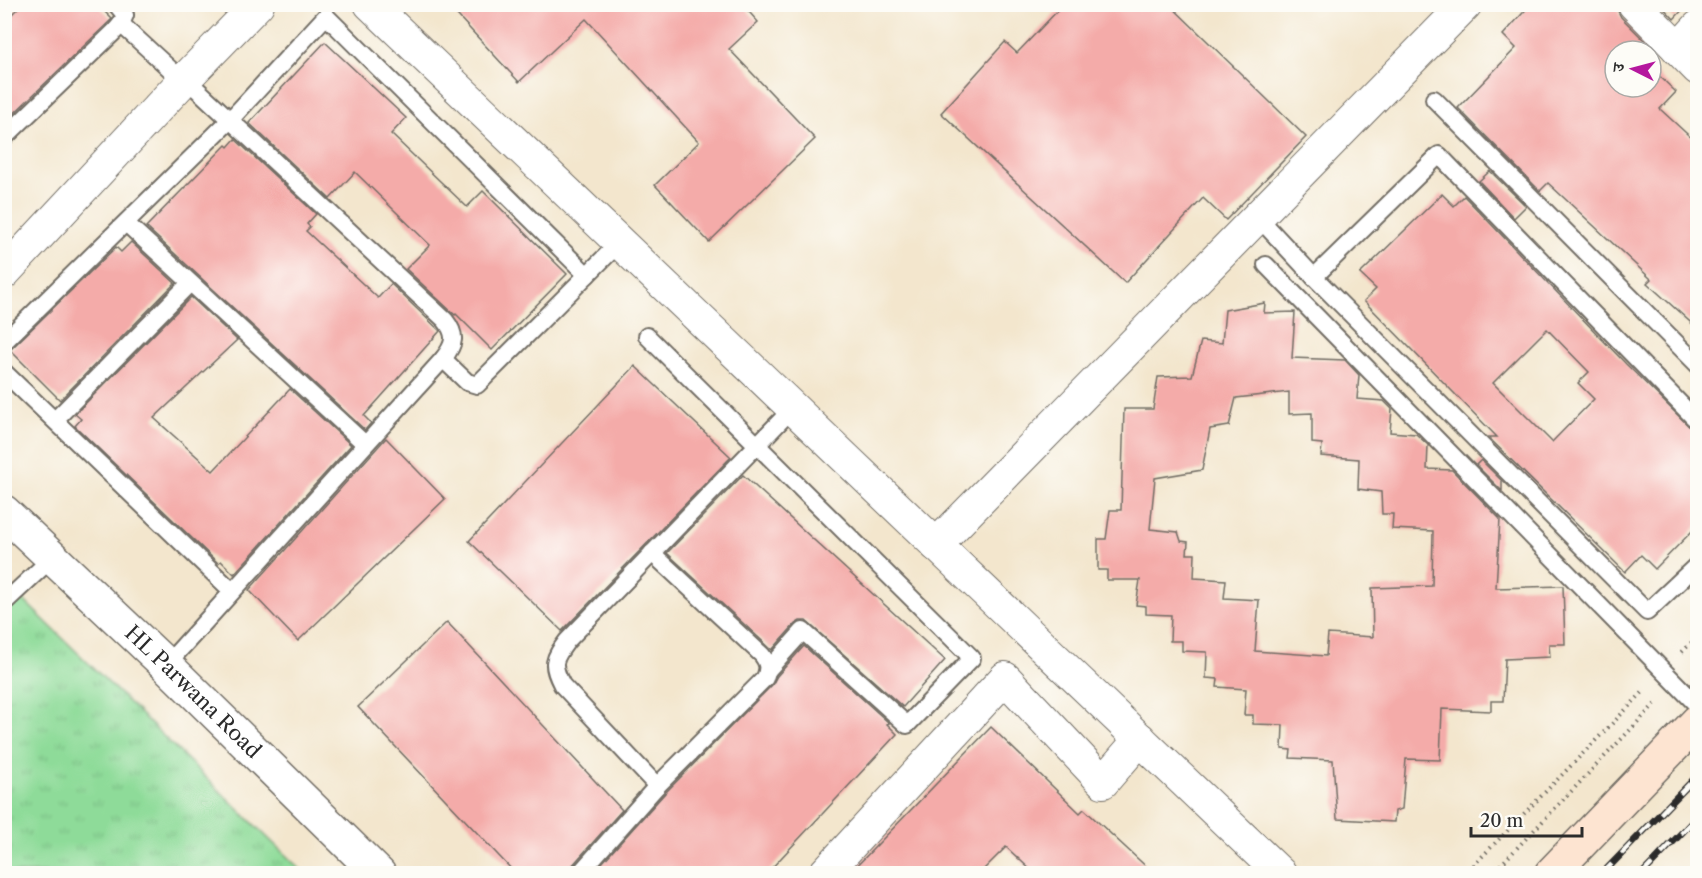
<svg xmlns="http://www.w3.org/2000/svg" width="1702" height="878" font-family="'Libre Caslon Text','Noto Serif Devanagari',serif">
<style>
.grass{fill:url(#grass-tufts);stroke:#5c8362;stroke-width:1.5}
.building{fill:#f4aba9;fill-rule:evenodd}
.lines{fill:none;stroke-linecap:round;stroke-linejoin:round}
.service-casing{stroke:#716c64;stroke-width:20}
.minor-casing{stroke:#716c64;stroke-width:34}
.tertiary-casing{stroke:#716c64;stroke-width:36}
.secondary-casing{stroke:#716c64;stroke-width:36}
.path{stroke:#716c64;stroke-width:4;stroke-dasharray:1.5 4.5;stroke-linecap:butt}
.service{stroke:#fff;stroke-width:16}
.minor{stroke:#fff;stroke-width:32}
.tertiary{stroke:#fff;stroke-width:33}
.secondary{stroke:#fde4d1;stroke-width:33}
.rail-casing{stroke:#2b2b2b;stroke-width:7}
.rail{stroke:#fdfcf7;stroke-width:4.5;stroke-dasharray:14;stroke-linecap:butt}
.labels{text-anchor:middle;stroke-width:6;stroke-linejoin:round;paint-order:stroke}
.street-label{font-size:21px;fill:#2b2b2b;stroke:#fdfcf7}
</style>
<defs>
<pattern id="grass-tufts" width="24" height="20" patternUnits="userSpaceOnUse" patternTransform="scale(1.5)"><rect width="24" height="20" fill="#8edb99"/><path d="M3 7l-1-3M5 7V3M7 7l1-3M15 17l-1-3M17 17v-4M19 17l1-3" fill="none" stroke="#7bbc84"/></pattern>
</defs>
<rect width="100%" height="100%" fill="#fdfcf7"/>
<filter id="ink" filterUnits="userSpaceOnUse"><feTurbulence type="fractalNoise" baseFrequency=".0167" numOctaves="2"/><feDisplacementMap in="SourceGraphic" scale="12" xChannelSelector="R" yChannelSelector="G"/><feConvolveMatrix kernelMatrix="1 2 1 2 8 2 1 2 1" color-interpolation-filters="sRGB"/></filter>
<filter id="wash" filterUnits="userSpaceOnUse"><feTurbulence type="fractalNoise" baseFrequency=".008" numOctaves="4" result="noise"/><feDisplacementMap in="SourceGraphic" scale="24" xChannelSelector="R" yChannelSelector="G"/><feGaussianBlur stdDeviation="1.35" result="paint"/><feColorMatrix in="noise" values="0 0 0 0 0 0 0 0 0 0 0 0 0 0 0 0 0 1.4 0 .05"/><feComposite in="paint" operator="in"/></filter>
<g filter="url(#wash)">
<rect width="100%" height="100%" fill="#f3e6cd"/>
<polygon class="grass" points="5,582 304,873 5,873"/>
<g id="blocks">
<g class="building">
<polygon points="22,4 97,4 112,19 4,123 4,22"/>
<polygon points="447,4 742,4 758,22 729,49 815,139 709,242 655,185 699,142 586,19 519,82"/>
<polygon points="1064,4 1169,4 1306,137 1226,220 1203,198 1125,283 941,113 1005,42 1017,53"/>
<polygon points="1531,4 1617,4 1617,9 1621,17 1648,44 1642,51 1615,51 1615,87 1651,87 1651,68 1676,92 1660,109 1698,144 1698,329 1647,283 1651,279 1548,183 1540,191 1458,108 1516,48 1503,35"/>
<polygon points="1660,4 1688,4 1674,19"/>
<polygon points="325,42 406,118 391,134 467,207 483,191 567,274 492,350 456,314 455,315 406,269 430,245 355,172 330,199 249,123"/>
<polygon points="235,139 316,214 307,224 310,227 306,231 378,298 391,284 440,331 364,416 371,423 365,430 146,227 226,145 228,147"/>
<polygon points="1490,171 1526,206 1514,218 1479,181"/>
<path d="M1442,194L1454,206L1464,196L1626,364L1698,435V525L1655,569L1641,555L1625,572L1488,437H1497L1364,301L1376,289L1360,274ZM1547,329L1589,372L1578,383L1594,399L1552,442L1493,383Z"/>
<polygon points="131,242 175,283 60,400 10,350 116,247 121,252"/>
<polygon points="191,297 237,340 154,418 213,471 290,389 351,445 234,574 221,561 218,563 75,426 81,419 75,414"/>
<path d="M1265,303L1264,313L1295,312L1292,358L1345,360L1359,375L1357,399L1384,401L1392,409L1390,432L1416,434L1428,445L1427,469L1452,470L1500,519L1496,588L1563,586L1565,644H1549L1550,657L1505,659L1503,701H1491V711L1442,709L1440,760L1406,759L1402,809L1395,811L1394,822L1337,819L1333,760L1290,758L1291,750L1282,749L1283,725L1253,724V715H1244L1246,689L1217,687L1218,679L1206,678L1207,652L1182,651V641H1170L1171,615L1146,614V606L1136,605L1140,580H1107V570H1098V539H1106L1110,510H1121L1124,409H1153L1158,377L1192,376L1201,341L1222,343L1225,310ZM1289,392V414L1312,413V443L1322,444L1321,456L1359,459L1358,489L1381,492L1382,514H1393L1392,529L1433,531L1432,586L1372,588L1373,637L1328,634L1326,656L1255,651L1259,600L1224,598L1226,580L1194,578L1195,554H1187L1188,542L1181,541L1178,532L1150,529L1155,478L1202,470L1210,429L1229,426L1236,398Z"/>
<polygon points="635,366 731,457 562,631 469,541"/>
<polygon points="386,438 445,499 298,641 249,590"/>
<polygon points="1481,460 1502,481 1502,491 1476,465"/>
<polygon points="743,475 945,660 903,707 806,621 800,621 795,624 772,650 667,553"/>
<polygon points="447,622 622,810 571,867 569,873 515,873 358,707"/>
<polygon points="804,646 889,723 887,724 897,734 767,873 593,873 665,793 772,685 777,676"/>
<polygon points="991,727 1080,813 1084,809 1153,873 1034,873 1006,847 980,873 850,873"/>
</g>
</g>
</g>
<g filter="url(#ink)">
<use href="#blocks" fill-opacity="0" stroke="#716c64" stroke-width="1.5"/>
<g class="lines">
<g class="service-casing">
<g id="service">
<polyline points="121,24 183,81"/>
<polyline points="1434,99 1698,365"/>
<polyline points="4,138 115,31 121,24 125,15 116,4"/>
<polyline points="1258,217 1314,277 1647,612 1698,564"/>
<polyline points="126,223 365,444"/>
<polyline points="1266,265 1698,706"/>
<polyline points="1314,277 1439,155 1698,422"/>
<polyline points="647,336 972,658 907,725 803,631 768,670"/>
<polyline points="4,342 230,120 326,16 587,275 620,242"/>
<polyline points="443,359 467,382 477,385 587,275"/>
<polyline points="4,372 232,591"/>
<polyline points="55,420 190,283"/>
<path d="M652,553L762,655C768,663 769,668 765,678L657,786"/>
<polyline points="4,603 52,558"/>
<path d="M166,665L443,359C455,344 457,335 445,320L186,79"/>
<path d="M579,874L657,786L562,685C551,664 553,660 567,641L793,408"/>
</g>
</g>
<g class="minor-casing">
<g id="minor">
<polyline points="370,4 1281,874"/>
<polyline points="1634,4 1698,69"/>
<polyline points="1678,49 1698,27"/>
<polyline points="4,273 183,81 258,4"/>
<polyline points="936,545 1466,4"/>
<polyline points="824,874 1005,678 1103,782 1140,739"/>
</g>
</g>
<g class="tertiary-casing">
<g id="tertiary">
<path id="s1" d="M4,512L166,665L379,874"/>
</g>
</g>
<g class="secondary-casing">
<polyline id="secondary" points="1551,874 1698,721"/>
</g>
<g class="path">
<polyline points="1682,652 1698,636"/>
<polyline points="1465,874 1645,690"/>
<polyline points="1492,874 1656,703"/>
</g>
<use href="#service" class="service"/>
<use href="#minor" class="minor"/>
<use href="#tertiary" class="tertiary"/>
<use href="#secondary" class="secondary"/>
<g class="rail-casing">
<g id="rail">
<polyline points="1602,874 1698,775"/>
<polyline points="1642,874 1698,816"/>
</g>
</g>
<use href="#rail" class="rail"/>
</g>
</g>
<g class="labels">
<g class="street-label">
<text dy="7" stroke="none"><textPath href="#s1" startOffset="261">HL Parwana Road</textPath></text>
</g>
</g>
<rect width="1702" height="878" fill="none" stroke="#fdfcf7" stroke-width="24"/>
<g transform="translate(1633 69) rotate(276)"><circle r="28" fill="#fdfcf7" stroke="#a9a8a5" stroke-width="1.5"/>
<path d="M0-4.5L10 22L0 15L-10 22Z" fill="#b5179e"/>
<text y="-9" font-size="16" font-weight="bold" text-anchor="middle" fill="#2b2b2b">उ</text>
</g>
<path d="M1471 827v9h111v-9" fill="none" stroke="#2b2b2b" stroke-width="3"/>
<text x="1480" y="827" font-size="18" fill="#2b2b2b" stroke="#fdfcf7" stroke-width="4.5" paint-order="stroke">20 m</text>
</svg>
